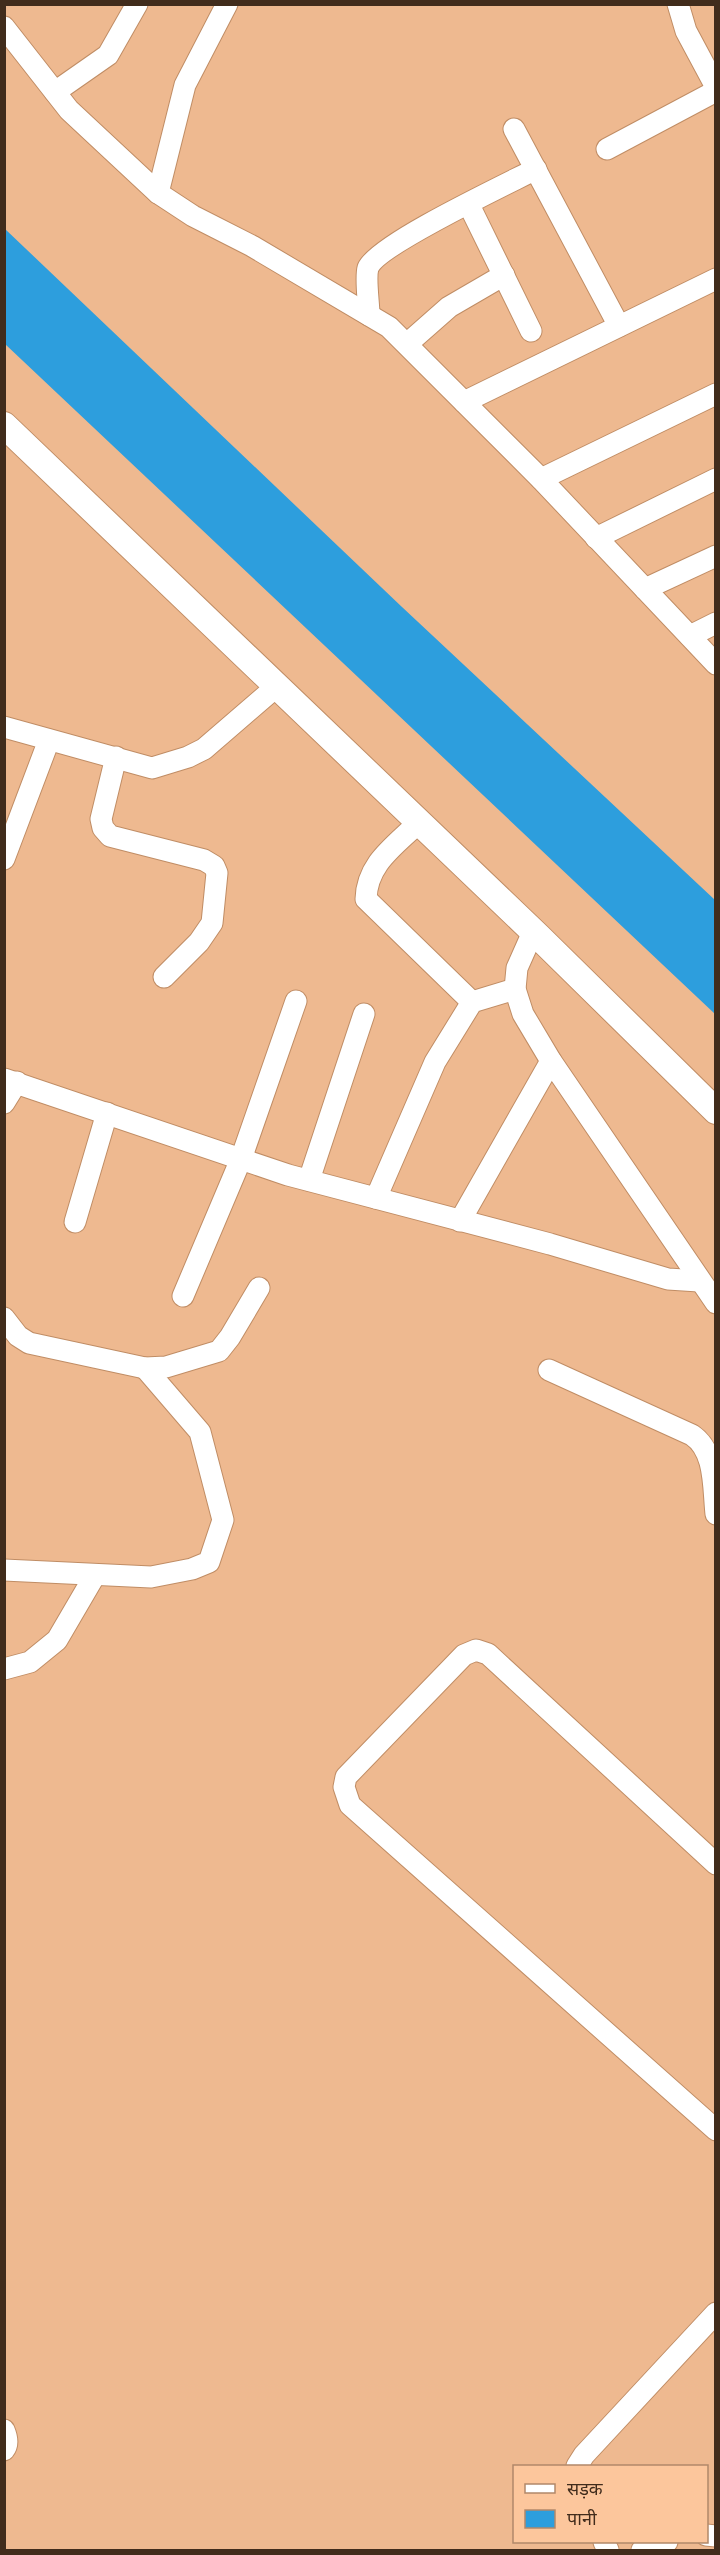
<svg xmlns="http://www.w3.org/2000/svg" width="720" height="2555" font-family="Raleway,'Noto Sans Devanagari',sans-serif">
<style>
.water{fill:#2d9edd}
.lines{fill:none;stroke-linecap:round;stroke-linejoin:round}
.minor-casing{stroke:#c08d65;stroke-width:23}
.tertiary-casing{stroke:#c08d65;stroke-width:28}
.minor{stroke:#fff;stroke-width:21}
.tertiary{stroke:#fff;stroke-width:26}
</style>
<rect width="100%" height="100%" fill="#eeb990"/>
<polygon class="water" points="4,228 402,607 715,900 715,1014 5,344"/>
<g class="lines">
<g class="minor-casing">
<g id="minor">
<polyline points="678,4 686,31 716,87"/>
<polyline points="4,27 69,110 158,193 193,216 252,246 389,327 541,479 716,664"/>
<polyline points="55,92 108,55 137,4"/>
<polyline points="514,129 619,326"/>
<polyline points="607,149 716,91"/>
<polyline points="158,193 185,85 227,4"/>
<polyline points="469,205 531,331"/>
<path d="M369,315C369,304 365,278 368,268C377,245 507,184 536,169"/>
<polyline points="407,344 449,307 504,275"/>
<polyline points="464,402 716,279"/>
<polyline points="541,479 716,394"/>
<polyline points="596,538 716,479"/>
<polyline points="645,589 716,556"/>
<polyline points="690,636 716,623"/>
<polyline points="4,727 152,768 188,757 204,749 277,686"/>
<polyline points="116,757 101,819 103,828 110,836 204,860 214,866 217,873 212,923 199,942 164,977"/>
<path d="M419,822C395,846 367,863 366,899L472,1002"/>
<polyline points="4,859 49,740"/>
<polyline points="533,932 517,968 515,989 523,1014 551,1061 716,1303"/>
<polyline points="4,1079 288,1175 550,1244 668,1279 699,1281"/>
<polyline points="4,1103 17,1082"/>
<polyline points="309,1180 364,1014"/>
<polyline points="376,1198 435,1062 472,1002 515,989"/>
<polyline points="460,1221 551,1061"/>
<polyline points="75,1222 107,1113"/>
<polyline points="183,1296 241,1159 296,1001"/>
<polyline points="4,1318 18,1336 29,1343 145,1368 166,1367 219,1351 230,1337 259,1288"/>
<path d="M549,1370L692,1435C716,1451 713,1488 716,1514"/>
<polyline points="4,1570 151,1577 192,1569 209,1562 223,1520 200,1432 145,1368"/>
<polyline points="4,1669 30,1662 57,1640 95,1575"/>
<polyline points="716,1864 488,1654 476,1650 464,1655 346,1777 344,1787 350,1805 716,2130"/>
<path d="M4,2430C7,2437 9,2444 4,2450"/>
<polyline points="577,2466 584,2455 716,2313"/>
<polyline points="706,2535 716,2536"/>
<polyline points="604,2542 608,2550"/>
<polyline points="642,2550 667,2542"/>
</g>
</g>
<g class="tertiary-casing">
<polyline id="tertiary" points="4,425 538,936 716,1111"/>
</g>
<use href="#minor" class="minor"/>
<use href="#tertiary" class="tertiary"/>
</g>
<rect width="720" height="2555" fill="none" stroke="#412c1c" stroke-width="12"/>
<rect x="513" y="2465" width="195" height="78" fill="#fcc69c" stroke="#b18869" stroke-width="1.5"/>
<rect x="525" y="2484" width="30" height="9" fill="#ffffff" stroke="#b18869" stroke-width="1.5"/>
<text x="567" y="2495" font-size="18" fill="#412c1c">सड़क</text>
<rect x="525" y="2510" width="30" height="18" fill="#2d9edd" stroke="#b18869" stroke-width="1.5"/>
<text x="567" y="2525" font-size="18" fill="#412c1c">पानी</text>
</svg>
